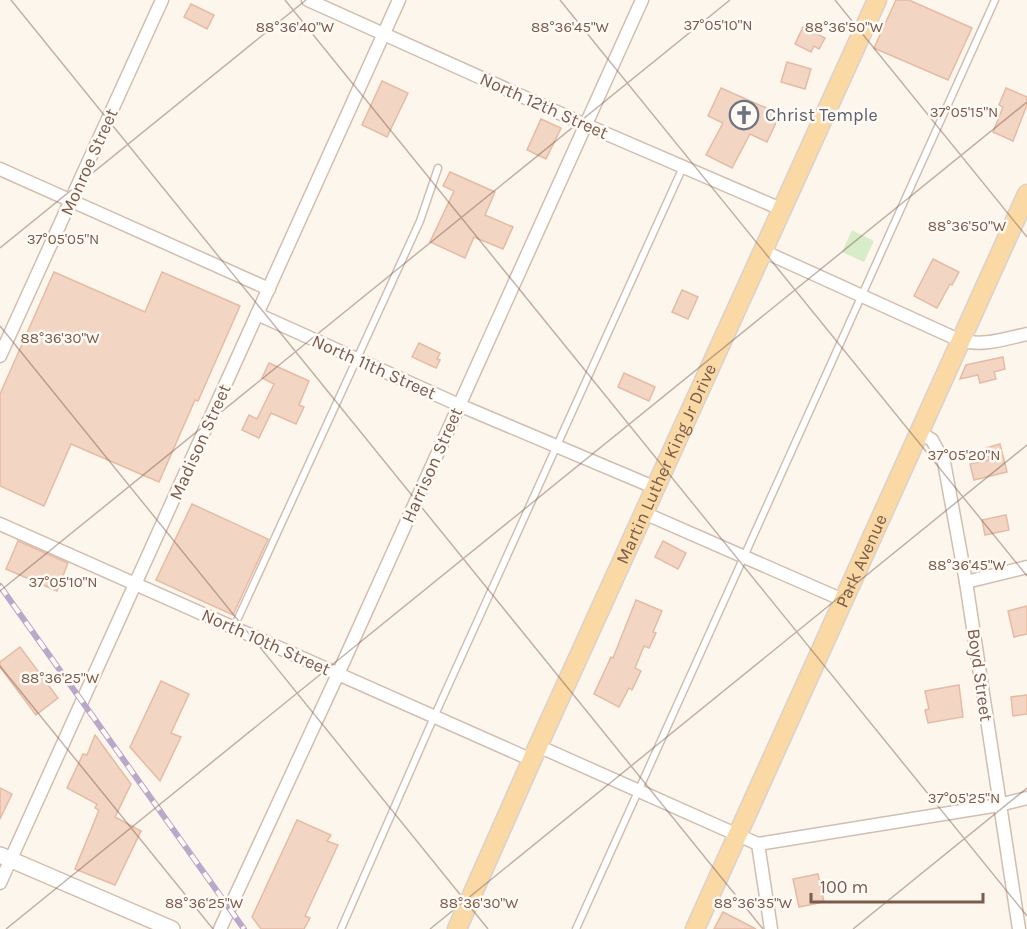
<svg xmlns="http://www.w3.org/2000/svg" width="1027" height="929" font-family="Karla,sans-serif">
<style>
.green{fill:#d8ecc9}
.building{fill:#f3d5c3;stroke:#e6bba3;stroke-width:1.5}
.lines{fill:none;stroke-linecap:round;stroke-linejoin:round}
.service-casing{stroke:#d1beb0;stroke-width:9}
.minor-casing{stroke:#d1beb0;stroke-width:15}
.tertiary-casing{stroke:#d1beb0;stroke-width:18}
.primary-casing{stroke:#dad1cd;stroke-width:21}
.service{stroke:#fff;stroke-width:6}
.minor{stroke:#fff;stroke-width:12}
.tertiary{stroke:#fff;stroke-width:15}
.primary{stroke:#fbd9a5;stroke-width:18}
.rail-casing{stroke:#b9a8c9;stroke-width:6}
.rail{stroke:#fffaf3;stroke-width:4;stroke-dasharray:11;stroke-linecap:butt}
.ticks{fill:none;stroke:#7a5c4d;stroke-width:1.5;stroke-opacity:0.45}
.labels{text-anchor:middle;stroke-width:5;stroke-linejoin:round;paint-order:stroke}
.street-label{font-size:18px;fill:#7a5c4d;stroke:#fffaf3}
.worship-label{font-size:18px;fill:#5b616d;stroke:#fffaf3;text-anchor:start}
.ticks-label{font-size:15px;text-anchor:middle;fill:#7a5c4d;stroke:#fffaf3;stroke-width:5;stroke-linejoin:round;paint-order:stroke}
</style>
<rect width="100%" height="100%" fill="#fdf6ec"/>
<polygon class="green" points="852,230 874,241 864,262 842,252"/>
<g class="building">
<polygon points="896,0 909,0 972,28 948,80 874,48"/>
<polygon points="191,4 214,15 207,29 184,17"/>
<polygon points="803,27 825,38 819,49 814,46 811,52 795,44"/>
<polygon points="787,62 811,69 805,89 781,82"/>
<polygon points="382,81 408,93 387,137 362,125"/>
<polygon points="721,88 780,114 767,142 750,134 732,168 706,155 723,123 708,116"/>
<polygon points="1006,88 1027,97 1027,105 1013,141 993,132 1003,107 999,105"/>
<polygon points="541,119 561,128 546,159 527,150"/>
<polygon points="450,172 495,192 485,215 513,227 503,249 474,237 465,258 430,242 454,191 443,186"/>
<polygon points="933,259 959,272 952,285 950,284 937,308 914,296"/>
<polygon points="54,272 145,312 162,272 240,306 198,401 195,400 159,482 71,444 44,506 0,486 0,394"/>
<polygon points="682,290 698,297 688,319 672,312"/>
<polygon points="419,343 440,353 437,359 440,360 436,368 412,357"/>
<polygon points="1003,357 1005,369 994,372 996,379 980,383 978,375 960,379 966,365"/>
<polygon points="269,363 309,381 299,405 304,407 296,424 271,413 259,438 242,430 249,415 257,419 274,384 262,378"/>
<polygon points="624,373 655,387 649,401 618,387"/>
<polygon points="1000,444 1007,472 974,480 970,464 989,460 986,448"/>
<polygon points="192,504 268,539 233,615 156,580"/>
<polygon points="1006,515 1009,530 985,535 982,520"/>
<polygon points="18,541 68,563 57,591 6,569"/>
<polygon points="663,541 686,553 678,569 655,557"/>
<polygon points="636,600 662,611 653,632 656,633 649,648 644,646 635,668 641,671 632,690 629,688 619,707 594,694 611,657 613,658"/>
<polygon points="1027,606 1027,634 1014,637 1008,611"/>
<polygon points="20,647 58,698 36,715 0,667 0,662"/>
<polygon points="161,681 189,694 171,733 181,737 160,781 130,747"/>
<polygon points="959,685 963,717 928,723 925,710 929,709 925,691"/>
<polygon points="1027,695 1027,714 1013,716 1011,697"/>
<polygon points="95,735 131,784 115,817 141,831 115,885 75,869 99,810 95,808 97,804 67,788 83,754 87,755"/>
<polygon points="0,788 12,794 0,819"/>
<polygon points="297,820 331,835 327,841 338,845 305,916 310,918 304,929 261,929 252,917"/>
<polygon points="818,874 824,902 799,907 793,879"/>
<polygon points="723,912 756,929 714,929"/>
</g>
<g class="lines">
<g class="service-casing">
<g id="service">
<polyline points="234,627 420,221 438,168"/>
<polyline points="341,929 434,717 683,167"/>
<polyline points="576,929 995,0"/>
</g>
</g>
<g class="minor-casing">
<g id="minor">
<polyline points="308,0 586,125 781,209"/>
<polyline points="0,169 269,289"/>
<path d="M763,251L959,340C982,347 1004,339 1027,334"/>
<polyline points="257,314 459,405 656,488"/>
<polyline points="0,356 162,0"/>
<polyline points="919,432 932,440 944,462 966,582 1019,929"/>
<polyline points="644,513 843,600"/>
<polyline points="0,524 532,760"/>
<polyline points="966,582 1027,567"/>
<polyline points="538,746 758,844 999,805 1027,798"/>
<polyline points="758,844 771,929"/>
<polyline points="0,883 399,0"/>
<polyline points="220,929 338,674 642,0"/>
</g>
</g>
<g class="tertiary-casing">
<polyline id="tertiary" points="0,855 172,929"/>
</g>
<g class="primary-casing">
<g id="primary">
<path id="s1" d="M457,929L538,746L877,0"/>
<path id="s2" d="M695,929L1027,194"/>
</g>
</g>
<use href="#service" class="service"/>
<use href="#minor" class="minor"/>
<use href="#tertiary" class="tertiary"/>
<use href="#primary" class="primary"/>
<g class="rail-casing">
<polyline id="rail" points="0,586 244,929"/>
</g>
<use href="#rail" class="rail"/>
</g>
<path class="ticks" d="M11,0L763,929M285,0L1027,916M560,0L1027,576M835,0L1027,237M0,248L306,0M0,326L488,929M0,591L730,0M0,666L213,929M6,929L1027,102M430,929L1027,445M853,929L1027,788"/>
<defs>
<g id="church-ring" transform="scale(1.5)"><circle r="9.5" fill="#fffaf3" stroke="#6b7280" stroke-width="1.5"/><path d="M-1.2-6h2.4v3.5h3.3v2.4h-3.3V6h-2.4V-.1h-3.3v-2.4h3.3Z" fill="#6b7280"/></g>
</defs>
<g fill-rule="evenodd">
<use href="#church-ring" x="744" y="115"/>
</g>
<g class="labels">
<g class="street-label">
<text transform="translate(544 106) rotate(24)" y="6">North 12th Street</text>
<text transform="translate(89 162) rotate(-66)" y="6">Monroe Street</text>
<text transform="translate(374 367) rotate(24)" y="6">North 11th Street</text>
<text transform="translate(200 442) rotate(-66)" y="6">Madison Street</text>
<text dy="6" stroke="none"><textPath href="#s1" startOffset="510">Martin Luther King Jr Drive</textPath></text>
<text transform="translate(432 465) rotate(-66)" y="6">Harrison Street</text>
<text dy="6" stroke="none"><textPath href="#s2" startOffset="404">Park Avenue</textPath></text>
<text transform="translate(266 642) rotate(24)" y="6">North 10th Street</text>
<text transform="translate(980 675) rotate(82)" y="6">Boyd Street</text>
</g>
<g class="worship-label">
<text x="765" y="121">Christ Temple</text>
</g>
</g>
<g class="ticks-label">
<text x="718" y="30">37°05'10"N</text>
<text x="295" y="32">88°36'40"W</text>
<text x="570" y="32">88°36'45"W</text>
<text x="844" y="32">88°36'50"W</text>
<text x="964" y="117">37°05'15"N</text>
<text x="967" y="231">88°36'50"W</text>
<text x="63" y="244">37°05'05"N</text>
<text x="60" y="343">88°36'30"W</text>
<text x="964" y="460">37°05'20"N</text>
<text x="967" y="570">88°36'45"W</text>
<text x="63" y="587">37°05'10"N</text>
<text x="60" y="683">88°36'25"W</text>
<text x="964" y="803">37°05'25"N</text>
<text x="204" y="908">88°36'25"W</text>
<text x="479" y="908">88°36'30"W</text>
<text x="753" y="908">88°36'35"W</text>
</g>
<path d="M811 893v9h172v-9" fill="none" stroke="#7a5c4d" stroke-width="3"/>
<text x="820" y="893" font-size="18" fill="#7a5c4d" stroke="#fffaf3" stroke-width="4.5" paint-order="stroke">100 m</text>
</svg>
